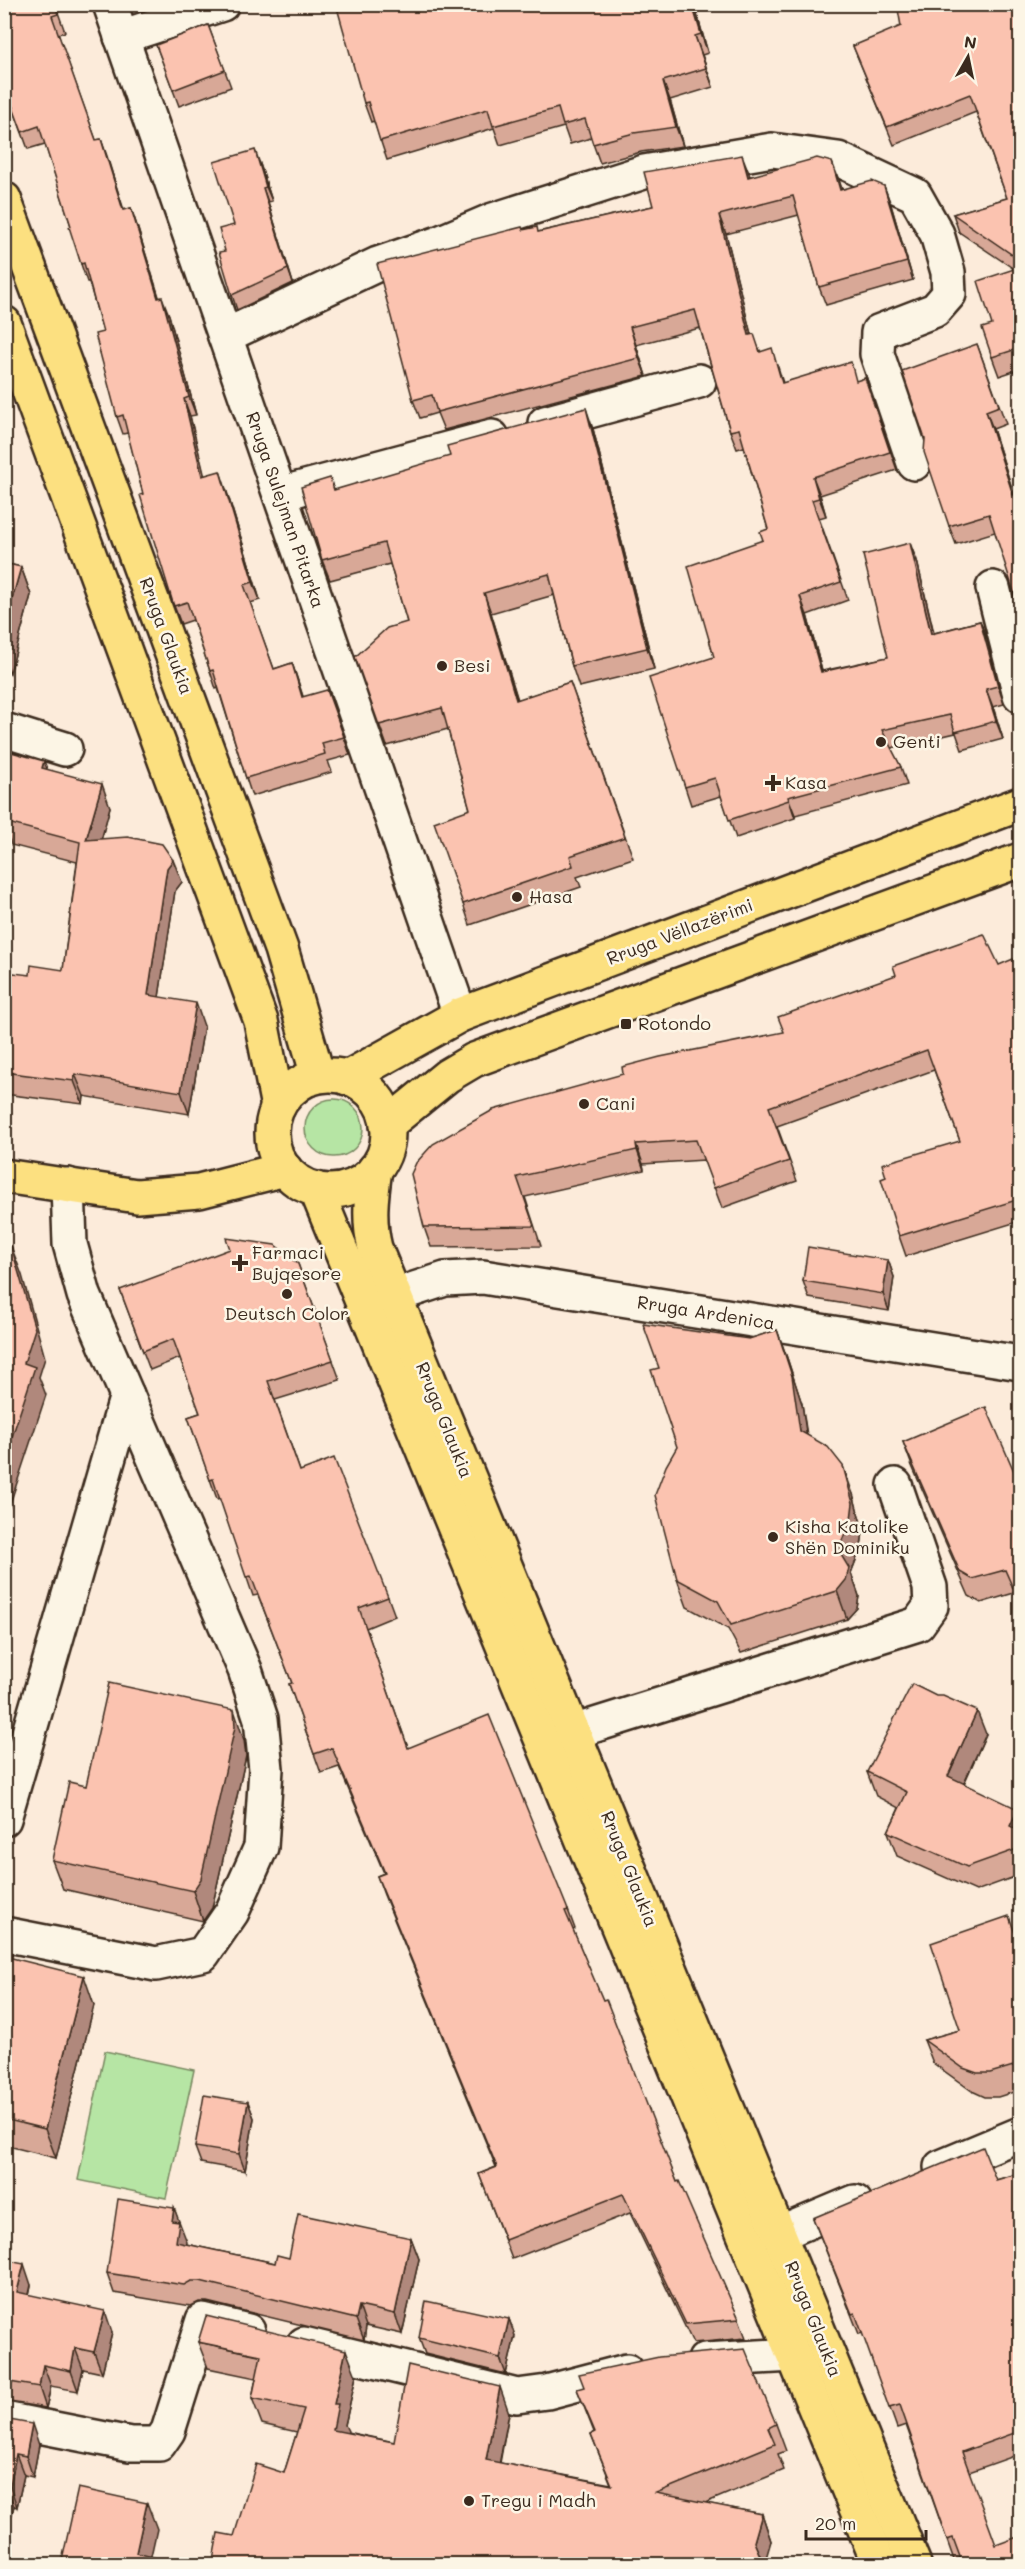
<svg xmlns="http://www.w3.org/2000/svg" width="1025" height="2569" font-family="Mali,sans-serif">
<style>
.green{fill:#b6e5a4;stroke:#788861;stroke-width:1.5}
.lines{fill:none;stroke-linecap:round;stroke-linejoin:round}
.minor-casing{stroke:#3b2a1e;stroke-width:38}
.major-casing{stroke:#3b2a1e;stroke-width:38}
.minor{stroke:#fcf5e5;stroke-width:33}
.major{stroke:#fce080;stroke-width:33}
.wall{fill:#d8a897;stroke:#3b2a1e;stroke-width:1.5}
.shaded-wall{fill:#b0887b;stroke:#3b2a1e;stroke-width:1.5}
.building{fill:#fbc3b0;stroke:#3b2a1e;stroke-width:1.5}
.poi-dot{fill:#3b2a1e;stroke:#fcf5e5;stroke-width:2}
.labels{text-anchor:middle;stroke-width:5;stroke-linejoin:round;paint-order:stroke}
.street-label{font-size:18px;fill:#3b2a1e;stroke:#fcf5e5}
.poi-label{font-size:18px;fill:#3b2a1e;stroke:#fcf5e5;text-anchor:start}
</style>
<rect width="100%" height="100%" fill="#fcebda"/>
<filter id="ink" filterUnits="userSpaceOnUse"><feTurbulence type="fractalNoise" baseFrequency=".0167" numOctaves="2"/><feDisplacementMap in="SourceGraphic" scale="12" xChannelSelector="R" yChannelSelector="G"/><feConvolveMatrix kernelMatrix="1 2 1 2 8 2 1 2 1" color-interpolation-filters="sRGB"/></filter>
<g filter="url(#ink)">
<g class="green">
<circle cx="334" cy="1128" r="29"/>
<polygon points="105,2051 194,2070 166,2198 78,2180"/>
</g>
<g class="lines">
<g class="minor-casing">
<g id="minor">
<polyline points="110,4 460,1015"/>
<polyline points="121,37 222,4"/>
<polyline points="225,336 378,264 439,243 493,220 644,172 772,150 838,159 915,195 937,234 948,272 949,294 935,310 878,332 877,354 914,463"/>
<polyline points="545,423 699,381"/>
<polyline points="287,492 492,437"/>
<polyline points="993,588 1020,695"/>
<polyline points="4,730 65,749"/>
<polyline points="393,1296 445,1279 483,1277 1020,1363"/>
<polyline points="573,1732 918,1624 931,1606 930,1587 895,1485"/>
<polyline points="4,1819 127,1395"/>
<polyline points="4,1934 156,1964 203,1954 232,1912 261,1847 266,1769 261,1719 245,1670 84,1295 70,1244 68,1185"/>
<polyline points="941,2167 1020,2134"/>
<polyline points="779,2234 855,2202"/>
<polyline points="304,2344 517,2396 547,2392 627,2371"/>
<polyline points="705,2360 793,2355"/>
<polyline points="4,2419 130,2444 159,2444 168,2431 203,2320 248,2331"/>
</g>
</g>
<g class="major-casing">
<g id="major">
<polyline points="4,199 281,949 318,1076"/>
<polyline points="4,323 261,1021 278,1107"/>
<circle cx="330" cy="1133" r="58"/>
<polyline points="347,1078 460,1015 1020,804"/>
<polyline points="387,1125 447,1076 474,1060 1020,860"/>
<path d="M375,1169C371,1197 368,1220 375,1248L914,2564"/>
<polyline points="4,1176 137,1196 199,1191 285,1169"/>
<polyline points="316,1189 879,2564"/>
</g>
</g>
<use href="#minor" class="minor"/>
<use href="#major" class="major"/>
</g>
<g class="wall">
<polygon points="55,4 65,32 58,34 96,140 101,139 124,210 131,208 137,226 159,298 169,315 196,415 190,416 204,476 226,489 260,600 250,603 274,669 292,663 303,697 334,707 350,755 328,761 332,772 252,796 246,778 218,688 216,689 193,620 181,624 173,603 143,494 128,433 123,434 117,417 103,332 89,282 87,282 81,264 71,226 45,144 28,149 4,83"/>
<polygon points="596,4 694,4 708,53 702,55 713,87 670,100 683,146 641,152 600,163 591,138 570,144 564,127 500,145 494,128 387,160 374,121 371,122 364,103 584,8"/>
<polygon points="718,4 735,4 720,9"/>
<polygon points="1020,4 1020,369 999,376 992,357 992,325 1014,269 959,232 953,214 1007,198 976,112 894,145 853,46"/>
<polygon points="208,25 231,87 179,106 156,45"/>
<polygon points="260,164 272,201 268,202 293,283 237,310 232,295 225,251"/>
<polygon points="750,176 839,180 842,189 884,186 891,205 913,280 826,305 819,287 799,215 726,234 751,335 761,352 778,367 783,383 858,381 865,378 897,470 820,495 826,516 819,518 848,600 807,615 822,671 888,657 917,561 934,633 980,621 987,640 1004,704 993,707 1003,739 962,750 956,733 891,748 901,767 907,785 795,815 795,818 736,838 721,796 691,805 685,787 714,657 768,529 744,447 737,449 730,431 700,328 636,345 646,376 444,430 437,413 420,418 413,400 524,230 538,232 653,206"/>
<polygon points="977,344 1006,424 993,429 1014,495 995,532 956,544 949,526"/>
<polygon points="593,429 654,669 579,687 572,666 554,595 491,613 518,700 570,682 633,858 577,877 581,887 470,925 463,904 470,809 448,729 387,746 355,657 407,622 390,564 330,580 322,560 335,490"/>
<polygon points="4,563 21,567 31,595 10,673 4,671"/>
<polygon points="4,750 47,770 110,807 101,839 182,882 175,891 159,997 204,1026 189,1114 84,1096 83,1104 4,1094 4,974 30,975 63,970 77,862 11,845 9,838 4,837"/>
<polygon points="999,965 1020,981 1020,1221 906,1256 899,1236 960,1141 934,1070 777,1126 797,1181 722,1208 704,1160 643,1164 644,1170 525,1197 541,1246 431,1247 424,1227 784,1032"/>
<polygon points="888,1260 894,1277 889,1311 809,1298 803,1281"/>
<polygon points="298,1264 340,1380 275,1400 300,1471 388,1597 395,1616 366,1628 408,1748 568,1910 575,1929 573,1930 677,2182 739,2319 746,2338 693,2343 630,2213 512,2259 479,2174 496,2167 384,1895 377,1876 384,1873 339,1767 321,1773 289,1684 292,1683 258,1595 253,1596 220,1498 217,1499 188,1417 200,1413 180,1358 150,1370 120,1290"/>
<polygon points="777,1330 787,1358 802,1404 807,1435 853,1494 863,1531 861,1547 851,1573 859,1596 857,1608 847,1619 741,1653 728,1629 687,1607 677,1579 677,1447 749,1339"/>
<polygon points="903,1442 1020,1485 1020,1609 1014,1593 981,1603 969,1596 912,1466"/>
<polygon points="986,1734 964,1784 1020,1816 1020,1875 976,1891 897,1856 888,1832 899,1808 876,1796 867,1772"/>
<polygon points="244,1740 246,1756 212,1908 203,1921 63,1889 52,1860 86,1786"/>
<polygon points="1020,1948 1020,2090 998,2097 985,2097 972,2091 933,2063 924,2040 960,2030"/>
<polygon points="4,1956 94,2005 56,2158 4,2145"/>
<polygon points="248,2102 254,2118 245,2171 201,2163 195,2147"/>
<polygon points="1020,2173 1020,2454 969,2472 961,2558 954,2560 906,2425 897,2428 863,2333 859,2334 813,2218 996,2180"/>
<polygon points="174,2208 186,2244 275,2263 289,2258 411,2238 419,2259 402,2334 366,2326 364,2340 207,2302 199,2302 191,2306 114,2293 107,2273"/>
<polygon points="4,2260 31,2285 29,2295 112,2332 102,2373 83,2369 78,2391 51,2386 46,2408 4,2401"/>
<polygon points="509,2319 515,2336 506,2374 425,2354 419,2338"/>
<polygon points="198,2342 356,2376 345,2425 347,2432 394,2442 509,2413 500,2463 611,2484 591,2434 594,2432 577,2389 776,2424 786,2451 778,2454 784,2470 705,2503 762,2514 771,2541 234,2536 284,2473 297,2432 262,2424 252,2398 256,2378 208,2368"/>
<polygon points="4,2419 39,2445 33,2477 24,2475 17,2507 14,2506 11,2517 7,2516 4,2531"/>
</g>
<g class="shaded-wall">
<polygon points="692,4 694,4 708,53 701,34"/>
<polygon points="695,36 702,55 713,87 706,68"/>
<polygon points="663,81 670,100 683,146 676,127"/>
<polygon points="101,139 107,156 129,228 123,210"/>
<polygon points="255,150 260,164 272,201 266,187"/>
<polygon points="742,155 749,173 755,195 748,177"/>
<polygon points="832,162 839,180 847,208 840,190"/>
<polygon points="884,186 891,205 913,280 907,262"/>
<polygon points="263,188 268,202 293,283 288,269"/>
<polygon points="131,208 137,226 165,316 158,298"/>
<polygon points="719,215 726,234 756,354 749,335"/>
<polygon points="162,297 169,315 196,415 189,397"/>
<polygon points="630,327 636,345 646,376 639,358"/>
<polygon points="184,399 190,416 209,494 202,476"/>
<polygon points="586,408 593,429 654,669 647,648"/>
<polygon points="986,411 993,429 1020,513 1013,495"/>
<polygon points="220,471 226,489 260,600 253,582"/>
<polygon points="813,477 820,495 826,516 819,498"/>
<polygon points="910,543 917,561 938,652 931,634"/>
<polygon points="21,567 31,595 10,673 4,657 4,628"/>
<polygon points="484,593 491,613 524,721 516,700"/>
<polygon points="800,596 807,615 827,690 821,672"/>
<polygon points="980,621 987,640 1004,704 998,686"/>
<polygon points="292,663 298,681 309,715 302,697"/>
<polygon points="986,689 993,707 1003,739 996,721"/>
<polygon points="44,761 53,784 42,768"/>
<polygon points="102,784 110,807 95,863 86,840"/>
<polygon points="788,797 795,815 795,818"/>
<polygon points="173,860 182,882 175,891 156,1017 148,995 167,868"/>
<polygon points="196,1003 204,1026 189,1114 181,1092"/>
<polygon points="75,1074 84,1096 83,1104 74,1081"/>
<polygon points="636,1144 643,1164 644,1170 637,1150"/>
<polygon points="11,1246 22,1275 45,1358 39,1377 46,1395 4,1522 4,1462 24,1363"/>
<polygon points="888,1260 894,1277 889,1311 883,1294"/>
<polygon points="777,1330 787,1358 802,1404 810,1460 800,1431"/>
<polygon points="843,1466 853,1494 863,1531 861,1547 851,1573 859,1596 857,1608 847,1619 837,1591"/>
<polygon points="234,1710 244,1740 246,1756 212,1908 203,1921 193,1891"/>
<polygon points="977,1711 986,1734 956,1800 948,1776"/>
<polygon points="1018,1809 1020,1816 1020,1845 1018,1849 1010,1826"/>
<polygon points="84,1976 94,2005 56,2158 45,2129"/>
<polygon points="248,2102 254,2118 245,2171 239,2154"/>
<polygon points="174,2208 187,2242 184,2262 176,2242 172,2221"/>
<polygon points="411,2238 419,2259 402,2334 395,2314"/>
<polygon points="24,2264 31,2285 25,2313 17,2292"/>
<polygon points="359,2306 366,2326 364,2340 356,2319"/>
<polygon points="105,2311 112,2332 102,2373 94,2352"/>
<polygon points="509,2319 515,2336 506,2374 500,2358"/>
<polygon points="75,2348 83,2369 78,2391 71,2371"/>
<polygon points="346,2350 356,2376 345,2425 348,2431 342,2456 333,2430 334,2404"/>
<polygon points="43,2365 51,2386 46,2408 39,2387"/>
<polygon points="500,2387 509,2413 495,2486 486,2460"/>
<polygon points="32,2424 39,2445 33,2477 26,2456"/>
<polygon points="16,2454 24,2475 17,2507 10,2486"/>
<polygon points="6,2485 14,2506 11,2517 4,2498"/>
<polygon points="147,2503 157,2529 149,2565 136,2553"/>
<polygon points="4,2509 7,2516 4,2531"/>
<polygon points="762,2514 771,2541 764,2565 754,2542"/>
</g>
<g class="building">
<polygon points="4,4 55,4 58,14 52,16 96,140 101,139 123,210 131,208 158,298 162,297 189,397 184,399 202,476 220,471 253,582 244,585 274,669 292,663 302,697 327,690 344,737 322,743 325,754 246,778 213,670 210,671 187,602 174,606 173,603 140,495 143,494 123,415 117,417 95,334 103,332 84,263 81,264 69,227 71,226 39,126 22,132 4,83"/>
<polygon points="336,4 582,4 583,9 596,4 692,4 701,34 695,36 706,68 663,81 676,127 634,133 593,144 585,119 563,125 558,108 493,126 488,109 380,141 368,102 364,103"/>
<polygon points="897,4 1020,4 1020,38 1016,39 1020,50 1020,260 953,214 1007,198 970,94 887,127 853,46 901,26"/>
<polygon points="208,25 225,70 173,90 156,45"/>
<polygon points="255,150 266,187 263,188 288,269 232,295 219,252 225,251 219,229 234,225 214,162"/>
<polygon points="742,155 748,177 817,158 832,162 840,190 872,181 884,186 907,262 819,287 793,196 719,215 749,335 754,334 760,352 772,348 782,383 851,362 856,381 865,378 890,452 813,477 819,498 812,500 841,582 800,596 821,672 888,657 863,555 910,543 931,634 980,621 998,686 986,689 996,721 955,732 950,715 882,730 901,767 788,797 789,800 729,820 715,778 685,787 649,678 714,657 688,566 763,540 760,532 768,529 739,429 730,431 695,310 630,327 639,358 437,412 432,395 413,400 377,264 522,227 523,230 537,227 538,232 653,206 644,172"/>
<polygon points="1020,267 1020,348 992,357 982,328 992,325 978,281"/>
<polygon points="977,344 999,406 986,411 1013,495 1020,494 1020,611 989,514 949,526 924,452 925,439 902,371"/>
<polygon points="586,408 647,648 572,666 549,574 484,593 516,700 570,682 625,837 570,856 573,866 463,904 434,822 470,809 442,708 379,725 355,657 387,628 407,622 384,543 322,560 301,487 330,478 334,490 450,456 447,446"/>
<polygon points="4,563 21,567 4,628"/>
<polygon points="1020,611 1020,629 1016,612"/>
<polygon points="4,750 44,761 42,768 102,784 86,840 128,837 162,844 173,860 167,868 148,995 196,1003 181,1092 75,1074 74,1081 4,1072 4,974 5,972 30,975 31,965 63,970 80,842 4,822"/>
<polygon points="984,934 999,965 1013,959 1020,981 1020,1199 899,1236 881,1179 886,1177 882,1164 960,1141 927,1050 769,1107 789,1161 714,1188 696,1140 636,1144 637,1150 517,1177 534,1226 424,1227 411,1174 416,1163 433,1144 493,1110 623,1074 622,1067 660,1057 784,1032 778,1017 896,975 893,966"/>
<polygon points="226,1238 275,1245 298,1264 333,1360 268,1381 300,1471 334,1458 388,1597 359,1608 408,1748 489,1715 568,1910 565,1911 603,2000 606,1999 677,2182 679,2181 739,2319 686,2324 623,2194 505,2240 479,2174 497,2167 377,1876 385,1873 332,1748 314,1754 289,1684 292,1683 251,1576 246,1577 213,1479 210,1480 188,1417 200,1413 173,1339 143,1351 120,1290 230,1249"/>
<polygon points="4,1243 11,1246 35,1329 24,1363 35,1367 4,1461"/>
<polygon points="808,1247 888,1260 883,1294 803,1281"/>
<polygon points="643,1324 749,1339 777,1330 792,1376 800,1431 828,1447 843,1466 853,1503 851,1519 838,1550 849,1568 846,1580 837,1591 731,1625 718,1601 677,1579 655,1495 666,1466 677,1447 651,1370 659,1368"/>
<polygon points="986,1407 1020,1485 1020,1585 1013,1588 1005,1570 972,1579 960,1572 903,1442"/>
<polygon points="109,1683 234,1710 235,1727 201,1879 193,1891 52,1860 69,1782 86,1786"/>
<polygon points="912,1684 936,1696 943,1696 977,1711 948,1776 1018,1809 1010,1826 1020,1831 1020,1848 967,1867 888,1832 907,1792 867,1772"/>
<polygon points="1009,1916 1020,1948 1020,2064 990,2073 977,2073 963,2068 924,2040 960,2030 931,1943"/>
<polygon points="4,1956 84,1976 45,2129 4,2119"/>
<polygon points="204,2095 248,2102 239,2154 195,2147"/>
<polygon points="983,2147 996,2180 1020,2173 1020,2252 1016,2253 1020,2265 1020,2431 962,2452 996,2545 1020,2536 1020,2565 963,2565 953,2538 947,2540 900,2405 889,2408 855,2313 852,2314 813,2218"/>
<polygon points="118,2199 174,2208 172,2221 179,2222 176,2242 275,2263 277,2255 289,2258 298,2214 411,2238 395,2314 359,2306 356,2319 200,2281 191,2281 184,2285 107,2273"/>
<polygon points="4,2260 24,2264 17,2292 105,2311 94,2352 75,2348 71,2371 43,2365 39,2387 4,2381"/>
<polygon points="426,2301 509,2319 500,2358 419,2338"/>
<polygon points="206,2316 346,2350 334,2404 338,2404 333,2430 394,2442 408,2365 500,2387 486,2460 612,2485 591,2434 595,2432 577,2389 584,2387 579,2374 659,2357 745,2349 776,2424 768,2428 775,2444 656,2493 762,2514 754,2542 764,2565 212,2565 218,2533 234,2536 256,2464 284,2473 304,2409 252,2398 261,2355 198,2342"/>
<polygon points="4,2419 32,2424 26,2456 16,2454 10,2486 6,2485 4,2492"/>
<polygon points="78,2488 147,2503 136,2553 185,2565 61,2565"/>
</g>
</g>
<g class="poi-dot">
<circle cx="442" cy="666" r="6"/>
<circle cx="881" cy="742" r="6"/>
<path d="M770 774h6v6h6v6h-6v6h-6v-6h-6v-6h6z"/>
<circle cx="517" cy="897" r="6"/>
<rect x="620" y="1018" width="12" height="12" rx="3"/>
<circle cx="584" cy="1104" r="6"/>
<path d="M237 1254h6v6h6v6h-6v6h-6v-6h-6v-6h6z"/>
<circle cx="287" cy="1294" r="6"/>
<circle cx="773" cy="1537" r="6"/>
<circle cx="469" cy="2501" r="6"/>
</g>
<g class="labels">
<g class="street-label">
<text transform="translate(285 510) rotate(71)" y="6">Rruga Sulejman Pitarka</text>
<text transform="translate(166 636) rotate(70)" y="6">Rruga Glaukia</text>
<text transform="translate(680 932) rotate(-21)" y="6">Rruga Vëllazërimi</text>
<text transform="translate(706 1313) rotate(9)" y="6">Rruga Ardenica</text>
<text transform="translate(444 1420) rotate(68)" y="6">Rruga Glaukia</text>
<text transform="translate(629 1869) rotate(68)" y="6">Rruga Glaukia</text>
<text transform="translate(813 2319) rotate(68)" y="6">Rruga Glaukia</text>
</g>
<g class="poi-label">
<text x="454" y="672">Besi</text>
<text x="893" y="748">Genti</text>
<text x="785" y="789">Kasa</text>
<text x="529" y="903">Hasa</text>
<text x="638" y="1030">Rotondo</text>
<text x="596" y="1110">Cani</text>
<text x="252" y="1259">Farmaci<tspan x="252" dy="21">Bujqesore</tspan></text>
<text x="287" y="1320" text-anchor="middle">Deutsch Color</text>
<text x="785" y="1533">Kisha Katolike<tspan x="785" dy="21">Shën Dominiku</tspan></text>
<text x="481" y="2507">Tregu i Madh</text>
</g>
</g>
<rect width="1025" height="2569" fill="none" stroke="#fcf5e5" stroke-width="24"/>
<rect x="12" y="12" width="1001" height="2545" fill="none" stroke="#3b2a1e" stroke-width="2" filter="url(#ink)"/>
<g transform="translate(968 57) rotate(9)" stroke="#fcf5e5" stroke-width="4.5" paint-order="stroke">
<path d="M0-4.5L10 22L0 15L-10 22Z" fill="#3b2a1e"/>
<text y="-9" font-size="16" font-weight="bold" text-anchor="middle" fill="#3b2a1e">N</text>
</g>
<path d="M806 2530v9h120v-9" fill="none" stroke="#3b2a1e" stroke-width="3"/>
<text x="815" y="2530" font-size="18" fill="#3b2a1e" stroke="#fcf5e5" stroke-width="4.5" paint-order="stroke">20 m</text>
</svg>
